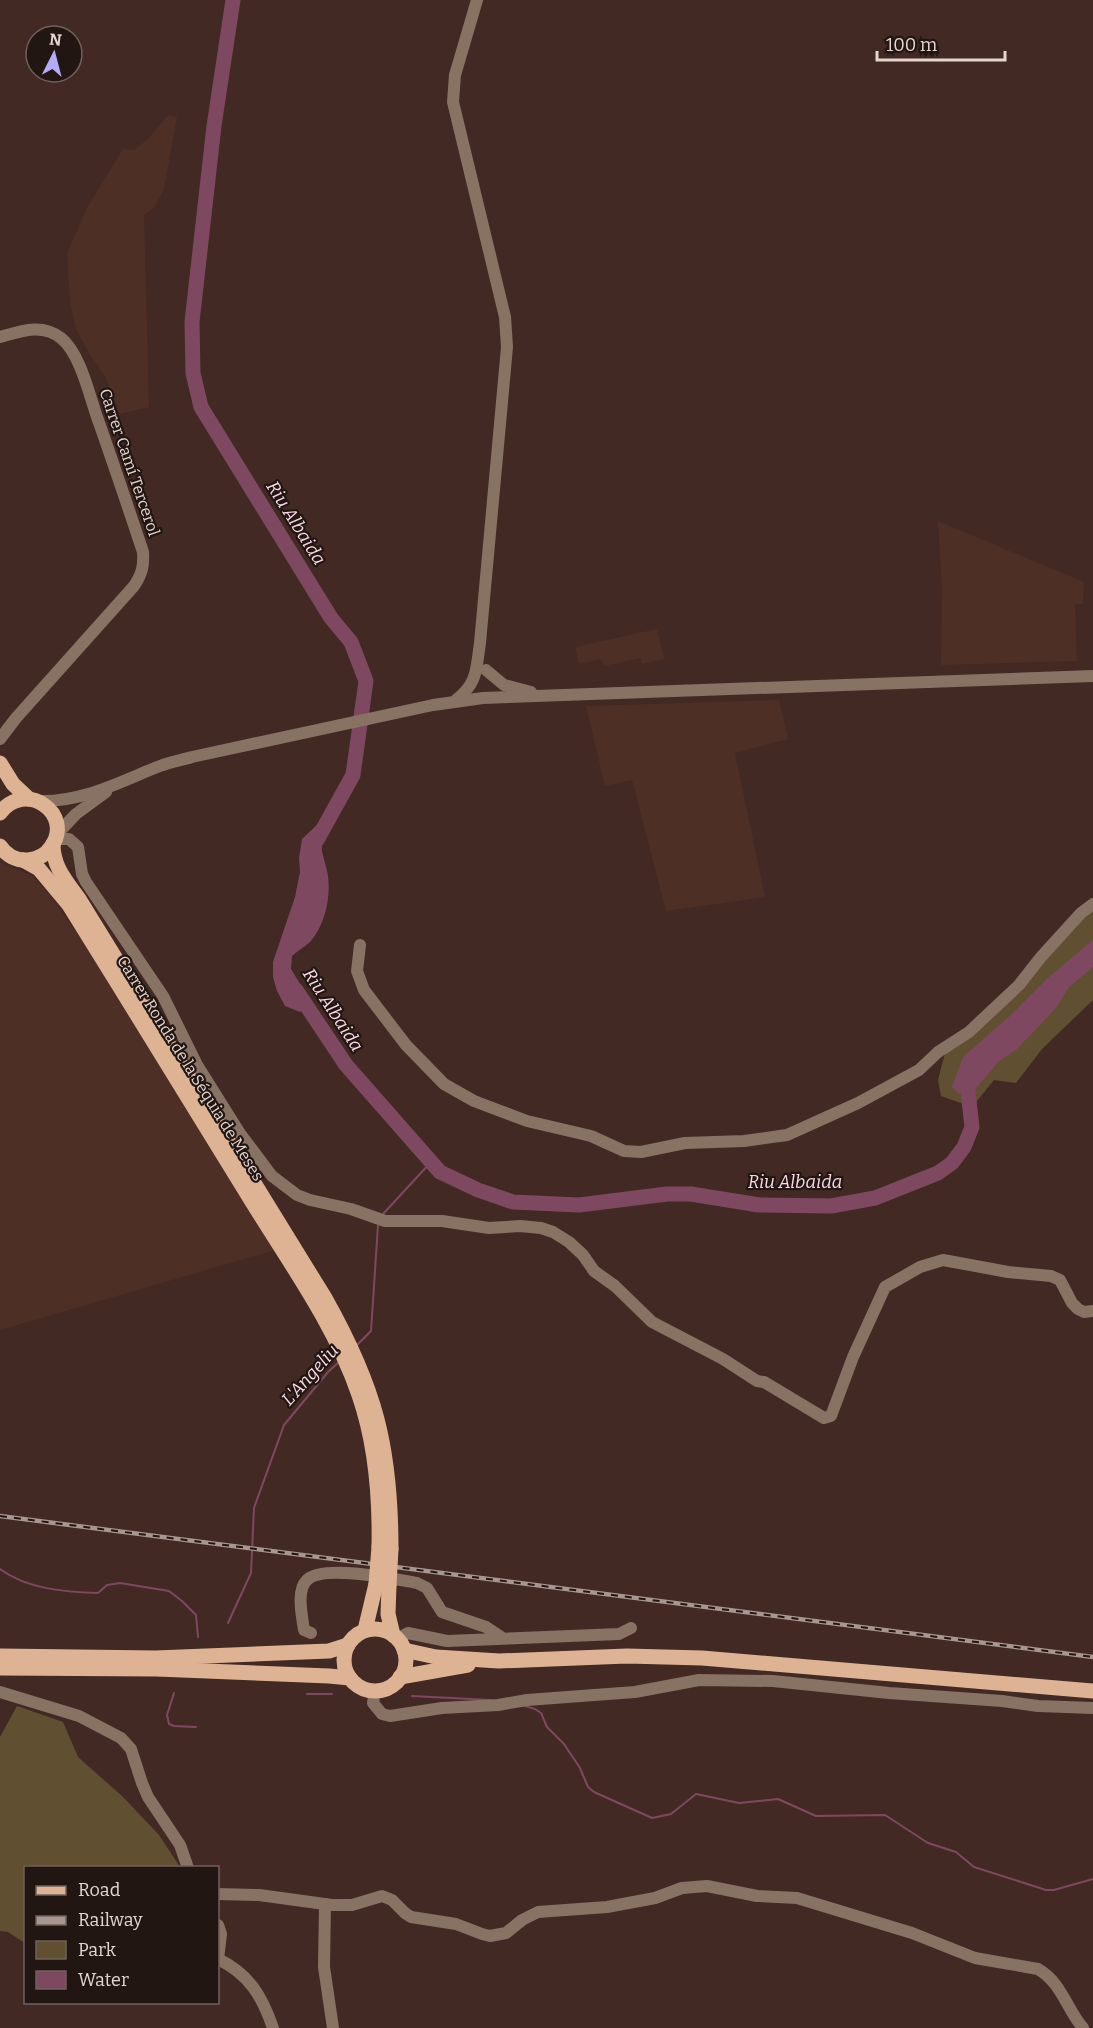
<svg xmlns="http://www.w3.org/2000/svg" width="1093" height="2028" font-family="Bitter,serif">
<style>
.built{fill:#4e2f26}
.green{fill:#614f32}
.water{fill:#7e4960}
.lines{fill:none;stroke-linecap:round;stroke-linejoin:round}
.stream{stroke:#7e4960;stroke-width:2}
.river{stroke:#7e4960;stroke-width:15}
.minor{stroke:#877263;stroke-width:12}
.major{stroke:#deb394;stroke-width:15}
.rail-casing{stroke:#a99691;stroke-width:4.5}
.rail{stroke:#211612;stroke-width:2;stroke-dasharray:7;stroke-linecap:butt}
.major-bridge{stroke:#deb394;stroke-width:15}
.labels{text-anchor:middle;stroke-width:4.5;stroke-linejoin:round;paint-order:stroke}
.street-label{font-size:16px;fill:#e5d5d0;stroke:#211612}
.water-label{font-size:18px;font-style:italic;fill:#fbd8e5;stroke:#211612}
</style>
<rect width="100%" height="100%" fill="#422923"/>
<g class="built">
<polygon points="168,115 177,117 164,189 154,208 144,215 149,407 120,414 106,378 89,353 76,329 70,301 67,253 87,208 123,149 134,150 148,139"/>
<polygon points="938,521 1084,582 1083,604 1075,604 1077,661 941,665 942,589"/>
<polygon points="657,629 664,659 642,664 640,658 604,666 602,659 579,664 575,647"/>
<polygon points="779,700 788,739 735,753 765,897 666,911 632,780 605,786 586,706"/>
<polygon points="0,862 32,876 50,895 203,1115 282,1248 0,1330"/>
</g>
<g class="green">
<polygon points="1093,908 1093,1000 1042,1049 1016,1083 994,1080 972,1107 941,1096 938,1080 945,1053"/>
<polygon points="17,1706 63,1722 78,1757 123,1797 159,1835 180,1867 26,1868 25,1943 8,1932 0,1931 0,1737"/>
</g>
<g class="water">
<path d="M321,821L328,826C318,852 322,847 327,871C332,893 326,924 310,942C305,947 297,951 292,956L291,969L310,1000L300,1012L285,1006L277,991L273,977V962L295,897L300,872L299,858L302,839Z"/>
<polygon points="1093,940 1093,967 1069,987 1056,1008 1017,1049 998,1062 973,1092 959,1094 952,1087 963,1057 1012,1014 1050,976"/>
</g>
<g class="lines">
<g class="stream">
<polyline points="383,1214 431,1162"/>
<polyline points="355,1347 371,1331 378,1225"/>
<path d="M0,1569C27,1589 65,1592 98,1593L107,1585L120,1583L169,1591L182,1601L196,1615L198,1637"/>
<polyline points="228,1623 251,1573 254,1508 284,1425 328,1372 340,1361"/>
<polyline points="174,1693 167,1715 169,1724 174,1726 196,1727"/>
<polyline points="307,1694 332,1694"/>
<polyline points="412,1696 490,1700"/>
<polyline points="525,1706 535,1709 541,1713 547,1727 564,1744 580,1768 588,1787 594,1792 652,1818 671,1814 696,1794 739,1803 778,1799 816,1816 885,1815 928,1843 956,1852 974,1867 1046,1890 1054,1890 1093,1879"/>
</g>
<g class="river">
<polyline points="233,0 214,126 192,322 193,373 201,407 331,618 351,642 366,681 353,775 317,840"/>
<polyline points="296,990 346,1065 440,1172 478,1190 513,1202 579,1205 667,1194 691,1194 759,1205 831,1206 875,1198 938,1173 952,1163 964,1147 972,1127 967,1083 970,1076"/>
</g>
<g class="minor">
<path d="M0,337C21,331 42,323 61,338C80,353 89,394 97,417C113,462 128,507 143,552C144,566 142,574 134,586L16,718L0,739"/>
<polyline points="486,670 504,685 531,692"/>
<path d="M456,700C478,683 476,669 480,643L507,347L505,317L453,102L455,75L477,0"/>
<path d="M38,801C82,803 121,781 160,766C170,762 182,760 192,757L433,705L483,698L1093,676"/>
<polyline points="57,834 76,814 106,792"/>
<polyline points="55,839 69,839 78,847 82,874 86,882 163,996 197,1065 239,1132 272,1176 297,1195 310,1200 351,1209 385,1221 442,1221 489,1228 520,1226 541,1228 553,1232 569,1242 583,1255 594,1271 615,1286 652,1322 723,1359 757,1381 764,1382 824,1418 831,1416 853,1357 885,1287 920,1267 943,1260 1008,1272 1051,1276 1060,1280 1072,1303 1078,1309 1084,1312 1093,1311"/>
<polyline points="360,945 357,971 364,990 406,1045 444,1084 474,1101 527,1121 591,1136 624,1151 641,1152 685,1143 744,1141 787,1135 858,1103 895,1083 919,1070 938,1052 969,1032 1019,985 1041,957 1081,913 1093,904"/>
<path d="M311,1633L304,1630C302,1616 296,1590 307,1580C323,1564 395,1579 417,1583L427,1588L442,1612L486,1627L501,1637"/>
<polyline points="397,1639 408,1633 447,1641 619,1634 631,1628"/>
<polyline points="375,1690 373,1703 382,1714 390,1716 442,1708 498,1705 527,1700 635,1692 699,1680 773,1681 889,1693 1002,1701 1038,1706 1093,1708"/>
<polyline points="0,1692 79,1716 121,1738 131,1749 142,1783 148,1797 180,1845 188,1868"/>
<path d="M218,1894L259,1895L332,1905H352L382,1896L392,1900L405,1913L411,1917L456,1924L482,1934L490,1936L506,1933L522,1920L538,1912L607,1907L655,1898L682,1888L707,1886L757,1896L797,1898L912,1933L975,1958L1038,1969C1062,1983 1066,2008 1083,2028"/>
<polyline points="325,1904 324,1967 333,2028"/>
<path d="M218,1925L221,1934L218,1959C249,1974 262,1996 273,2028"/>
</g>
<g class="major">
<polyline points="0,763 13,784 29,799"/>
<path d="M0,813C25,779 75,814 51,847C46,855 37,859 28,860C16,861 6,855 0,846"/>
<path d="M53,844C53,867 66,881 79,899L325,1298C375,1387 391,1446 391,1549"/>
<path d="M23,860L39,869L69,905C130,1003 190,1101 251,1200C289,1262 335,1325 359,1395C376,1444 380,1495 379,1547"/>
<polyline points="389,1585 388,1614 393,1635"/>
<circle cx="375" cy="1660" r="31"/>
<polyline points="365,1630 376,1584"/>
<polyline points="404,1650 436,1657 499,1661 627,1656 702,1658 1093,1691"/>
<polyline points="0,1656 156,1658 329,1651 348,1645"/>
<polyline points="0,1668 157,1669 329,1676 350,1678"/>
<polyline points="400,1677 468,1665"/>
</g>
<g class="rail-casing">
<polyline id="rail" points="0,1516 1093,1657"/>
</g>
<use href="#rail" class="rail"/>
<g class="major-bridge">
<polyline points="376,1584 379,1547"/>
<polyline points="389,1585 391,1549"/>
</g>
</g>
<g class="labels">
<g class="street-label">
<text transform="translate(130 462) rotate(71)" y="6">Carrer Camí Tercerol</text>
<text transform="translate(191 1068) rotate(58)" y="6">Carrer Ronda de la Séquia de Meses</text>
</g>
<g class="water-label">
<text transform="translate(296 523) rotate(58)" y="6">Riu Albaida</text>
<text transform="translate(333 1010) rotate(57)" y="6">Riu Albaida</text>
<text x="795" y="1188">Riu Albaida</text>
<text transform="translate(310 1375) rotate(-48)" y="6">L'Angeliu</text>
</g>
</g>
<rect x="24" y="1866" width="195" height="138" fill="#211612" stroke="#6f625e" stroke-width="1.5"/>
<rect x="36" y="1886" width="30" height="9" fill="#deb394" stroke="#6f625e" stroke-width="1.5"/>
<text x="78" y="1896" font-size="18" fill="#e5d5d0">Road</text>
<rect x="36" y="1916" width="30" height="9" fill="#a99691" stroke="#6f625e" stroke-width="1.5"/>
<text x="78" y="1926" font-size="18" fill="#e5d5d0">Railway</text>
<rect x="36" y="1941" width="30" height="18" fill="#614f32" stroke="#6f625e" stroke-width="1.5"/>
<text x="78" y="1956" font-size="18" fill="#e5d5d0">Park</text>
<rect x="36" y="1971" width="30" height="18" fill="#7e4960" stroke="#6f625e" stroke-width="1.5"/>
<text x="78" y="1986" font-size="18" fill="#e5d5d0">Water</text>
<g transform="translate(54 54) rotate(6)"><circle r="28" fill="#211612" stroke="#6f625e" stroke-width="1.5"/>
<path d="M0-4.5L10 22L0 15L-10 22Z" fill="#b5acf8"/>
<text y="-9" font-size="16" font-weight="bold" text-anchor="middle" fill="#e5d5d0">N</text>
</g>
<path d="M877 51v9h128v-9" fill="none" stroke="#e5d5d0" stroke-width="3"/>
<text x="886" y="51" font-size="18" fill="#e5d5d0" stroke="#211612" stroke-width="4.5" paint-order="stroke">100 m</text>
</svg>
